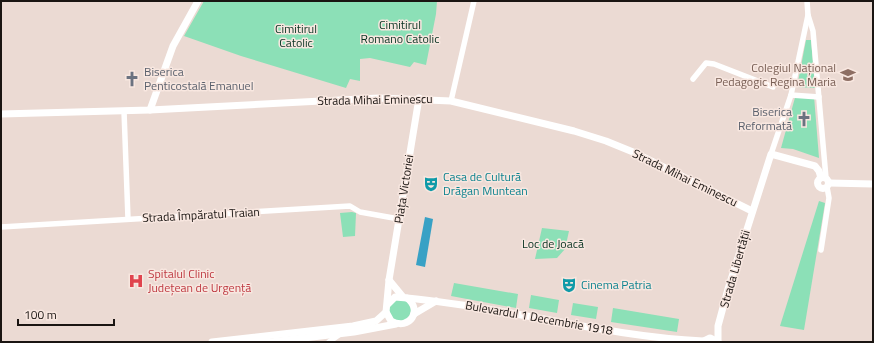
<svg xmlns="http://www.w3.org/2000/svg" width="874" height="343" font-family="'Titillium Web',sans-serif">
<style>
.green{fill:#8ce0b7}
.water{fill:#38a1c5}
.lines{fill:none;stroke-linecap:round;stroke-linejoin:round}
.minor{stroke:#fff;stroke-width:5.5}
.tertiary{stroke:#fff;stroke-width:7}
.labels{text-anchor:middle;stroke-width:3;stroke-linejoin:round;paint-order:stroke}
.park-label{font-size:12px;fill:#093322;stroke:#f8e7e0}
.education-label{font-size:12px;fill:#785e54;stroke:#f8e7e0;text-anchor:end}
.worship-label{font-size:12px;fill:#5b616d;stroke:#f8e7e0;text-anchor:start}
.street-label{font-size:12px;fill:#1a1512;stroke:#f8e7e0}
.culture-label{font-size:12px;fill:#0d838f;stroke:#f8e7e0;text-anchor:start}
.health-label{font-size:12px;fill:#be3a42;stroke:#f8e7e0;text-anchor:start}
</style>
<rect width="100%" height="100%" fill="#ebdad3"/>
<g class="green">
<polygon points="204,1 437,1 436,14 426,65 414,62 410,67 370,58 360,59 360,81 350,79 346,88 241,56 184,36"/>
<polygon points="806,40 811,40 815,88 797,87"/>
<polygon points="796,94 814,96 819,158 793,149 781,148"/>
<polygon points="819,201 825,203 804,330 780,326"/>
<polygon points="352,212 356,213 355,236 343,237 340,213"/>
<polygon points="542,228 569,231 565,249 557,258 535,259"/>
<polygon points="454,283 518,294 516,308 451,296"/>
<polygon points="531,295 559,300 557,313 529,308"/>
<circle cx="400" cy="310" r="11"/>
<polygon points="573,303 598,307 596,319 571,315"/>
<polygon points="613,308 679,319 677,332 611,322"/>
</g>
<polygon class="water" points="425,217 433,219 425,267 416,265"/>
<g class="lines">
<g class="minor">
<polyline points="808,15 813,31 826,178"/>
<polyline points="693,79 706,63 714,64 773,87"/>
<polyline points="791,95 819,97"/>
<polyline points="451,101 474,1"/>
<polyline points="124,111 128,219"/>
<polyline points="771,154 791,95 808,15 807,1"/>
<polyline points="1,227 350,206 360,212 399,219"/>
<polyline points="821,250 829,198 827,187"/>
<polyline points="329,342 340,334"/>
</g>
<g class="tertiary">
<polyline points="150,110 173,46 198,1"/>
<polyline points="1,114 150,110 379,98 451,101 574,131 606,141 633,152 752,211"/>
<circle cx="823" cy="183" r="5.5"/>
<polyline points="829,183 873,184"/>
<polyline points="389,280 403,297"/>
<path d="M407,298C506,307 603,336 703,341"/>
<path d="M387,305L395,297L407,298C423,310 410,331 391,321L386,312L389,280L419,98"/>
<polyline points="414,314 436,301"/>
<polyline points="244,340 269,342"/>
<polyline points="718,341 718,326 728,289 771,154 815,166 819,171 821,178"/>
<polyline points="212,342 353,326 376,321 386,312"/>
<polyline points="271,342 354,332 396,324"/>
<polyline points="702,342 710,338 718,342"/>
</g>
</g>
<defs>
<g id="university-bare" transform="scale(1.2)"><path d="M0-5L7-2L0 1L-7-2ZM-4 1L0 2.5L4 1V4Q0 6-4 4Z" fill="#8d6e63" stroke="#f8e7e0" stroke-width="2.5" paint-order="stroke"/></g>
<g id="church-bare" transform="scale(1.2)"><path d="M-1.2-6h2.4v3.5h3.3v2.4h-3.3V6h-2.4V-.1h-3.3v-2.4h3.3Z" fill="#6b7280" stroke="#f8e7e0" stroke-width="2.5" paint-order="stroke"/></g>
<g id="theatre-bare" transform="scale(1.2)"><path d="M-5-5.5Q0-4 5-5.5V0Q5 5 0 6Q-5 5-5 0ZM-3.3-2.5H-1v1.5H-3.3ZM1-2.5H3.3v1.5H1ZM-2.8 1Q0 5.5 2.8 1Z" fill="#0f9aa8" stroke="#f8e7e0" stroke-width="2.5" paint-order="stroke"/></g>
<g id="hospital-bare" transform="scale(1.2)"><path d="M-5-5h3v3.5h4V-5h3V5h-3V1.5h-4V5h-3Z" fill="#e0444e" stroke="#f8e7e0" stroke-width="2.5" paint-order="stroke"/></g>
</defs>
<g fill-rule="evenodd">
<use href="#university-bare" x="848" y="75"/>
<use href="#church-bare" x="132" y="79"/>
<use href="#church-bare" x="804" y="119"/>
<use href="#theatre-bare" x="431" y="184"/>
<use href="#hospital-bare" x="136" y="281"/>
<use href="#theatre-bare" x="569" y="285"/>
</g>
<g class="labels">
<g class="park-label">
<text x="400" y="29">Cimitirul<tspan x="400" dy="14">Romano Catolic</tspan></text>
<text x="296" y="33">Cimitirul<tspan x="296" dy="14">Catolic</tspan></text>
<text x="553" y="248">Loc de Joacă</text>
</g>
<g class="education-label">
<text x="836" y="72">Colegiul Național<tspan x="836" dy="14">Pedagogic Regina Maria</tspan></text>
</g>
<g class="worship-label">
<text x="144" y="76">Biserica<tspan x="144" dy="14">Penticostală Emanuel</tspan></text>
<text x="792" y="116" text-anchor="end">Biserica<tspan x="792" dy="14">Reformată</tspan></text>
</g>
<g class="street-label">
<text transform="translate(375 100) rotate(-1)" y="4">Strada Mihai Eminescu</text>
<text transform="translate(685 178) rotate(26)" y="4">Strada Mihai Eminescu</text>
<text transform="translate(404 189) rotate(-81)" y="4">Piața Victoriei</text>
<text transform="translate(201 215) rotate(-3)" y="4">Strada Împăratul Traian</text>
<text transform="translate(735 269) rotate(-74)" y="4">Strada Libertății</text>
<text transform="translate(539 318) rotate(10)" y="4">Bulevardul 1 Decembrie 1918</text>
</g>
<g class="culture-label">
<text x="443" y="181">Casa de Cultură<tspan x="443" dy="14">Drăgan Muntean</tspan></text>
<text x="581" y="289">Cinema Patria</text>
</g>
<g class="health-label">
<text x="148" y="278">Spitalul Clinic<tspan x="148" dy="14">Județean de Urgență</tspan></text>
</g>
</g>
<rect width="874" height="343" fill="none" stroke="#1a1512" stroke-width="4"/>
<path d="M18 319v6h96v-6" fill="none" stroke="#1a1512" stroke-width="2"/>
<text x="24" y="319" font-size="12" fill="#1a1512" stroke="#f8e7e0" stroke-width="3" paint-order="stroke">100 m</text>
</svg>
